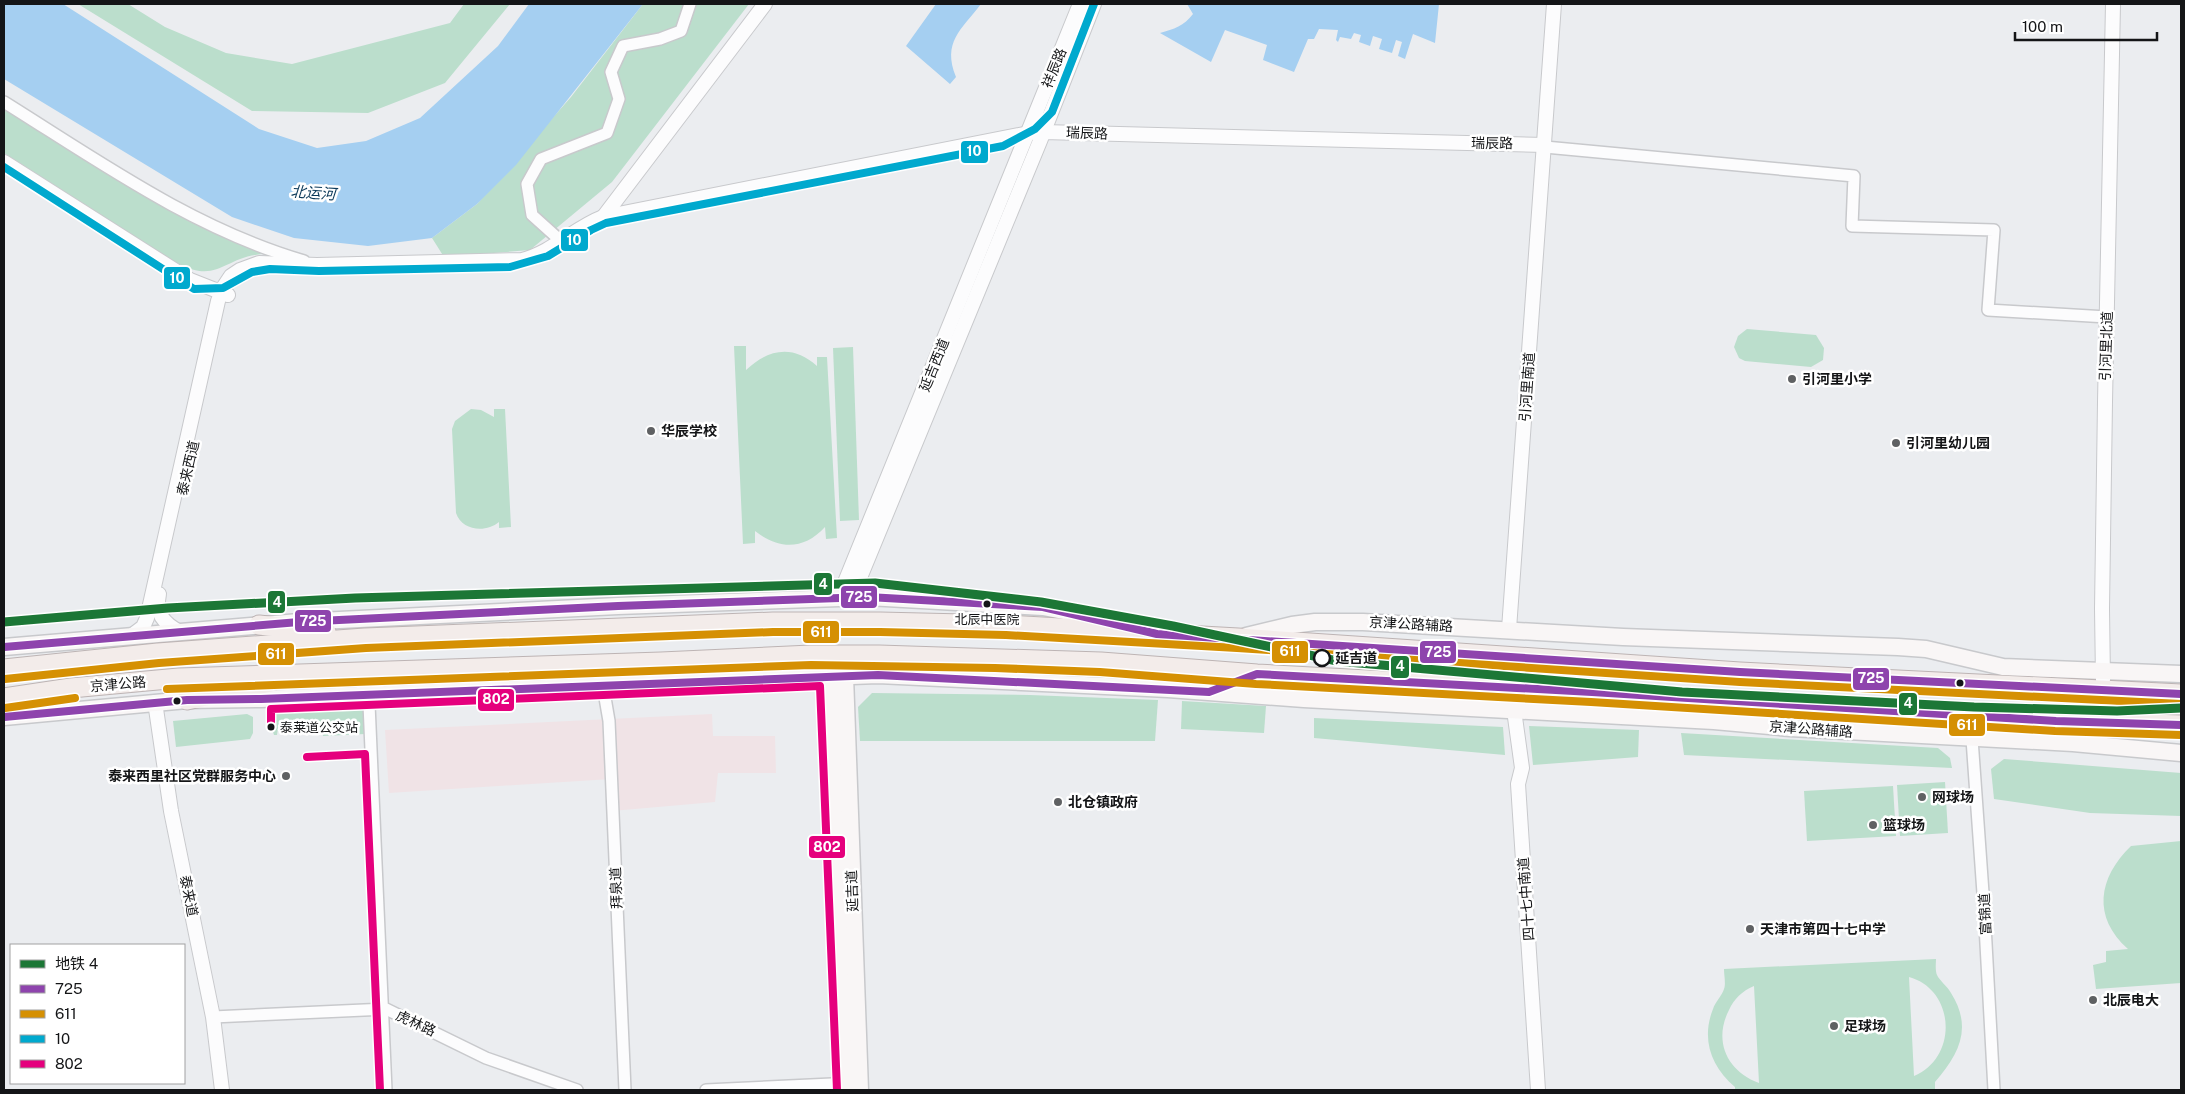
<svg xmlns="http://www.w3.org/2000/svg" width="2185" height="1094" font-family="'Public Sans','Noto Sans SC',sans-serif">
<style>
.medical{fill:#f0e3e6}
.green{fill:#bbdecc;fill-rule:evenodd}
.water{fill:#a5cff1}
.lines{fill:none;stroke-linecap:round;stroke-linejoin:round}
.minor-casing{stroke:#c8c9cc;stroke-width:14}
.tertiary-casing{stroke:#c8c9cc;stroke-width:16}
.secondary-casing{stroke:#c8c9cc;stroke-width:19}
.trunk-casing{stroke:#bdb4b4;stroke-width:21}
.minor{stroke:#fcfcfd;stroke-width:11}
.tertiary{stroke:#fcfcfd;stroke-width:14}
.secondary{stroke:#f9f6f6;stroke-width:16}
.trunk{stroke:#f3ecea;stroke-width:19}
.bus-1-casing{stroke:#fff;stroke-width:11}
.bus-2-casing{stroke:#fff;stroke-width:11}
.bus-3-casing{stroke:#fff;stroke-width:11}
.bus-4-casing{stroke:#fff;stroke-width:11}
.bus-1{stroke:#8e44ad;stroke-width:8}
.bus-2{stroke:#d59003;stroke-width:8}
.bus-3{stroke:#00a9ce;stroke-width:8}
.bus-4{stroke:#e5007d;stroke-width:8}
.metro-1-casing{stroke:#fff;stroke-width:12}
.metro-1{stroke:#1c7736;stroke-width:9}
.poi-dot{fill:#5f6163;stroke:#fff;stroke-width:2}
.bus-dot{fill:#141517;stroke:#fff;stroke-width:2}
.stop-dot{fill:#fff;stroke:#141517;stroke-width:2.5}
.labels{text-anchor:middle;stroke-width:5;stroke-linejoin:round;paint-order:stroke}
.bus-label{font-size:13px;fill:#141517;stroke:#fff}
.street-label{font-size:14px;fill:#141517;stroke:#fff}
.poi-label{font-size:14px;font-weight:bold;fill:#141517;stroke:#fff;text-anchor:start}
.stop-label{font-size:14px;font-weight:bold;fill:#141517;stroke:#fff;text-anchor:start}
.water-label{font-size:15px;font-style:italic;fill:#0b3959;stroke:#fff}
.line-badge{stroke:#fff;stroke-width:2}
.badge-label{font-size:14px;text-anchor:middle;font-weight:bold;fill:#fff}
</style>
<rect width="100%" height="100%" fill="#ebedf0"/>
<polygon class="medical" points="712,714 713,736 775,736 776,773 718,773 715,802 612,811 611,779 389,793 385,730"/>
<g class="green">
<polygon points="78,4 128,4 165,27 226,53 292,64 450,23 464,4 510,4 445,83 368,113 252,111"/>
<polygon points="643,4 749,4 612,182 530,250 444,257 432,238 477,204 571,97"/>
<path d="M4,105L179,213L262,254C221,258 218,286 173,261L4,153Z"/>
<polygon points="1747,329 1816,335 1824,348 1823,360 1811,367 1745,361 1739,358 1734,347 1738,336"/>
<path d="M734,346H746V370C768,349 793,344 817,366V357H827L837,538L826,539L825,527C804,550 779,550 755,531V543L743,544Z"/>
<polygon points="853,347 859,520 840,521 833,348"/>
<path d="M471,409L481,410L494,417V409H505L511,527L499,528V522C486,533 462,531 456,513L452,429L455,421Z"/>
<polygon points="872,693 1030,695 1158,700 1155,741 860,741 858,707"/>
<polygon points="1182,701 1266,706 1264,733 1181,729"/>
<polygon points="364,707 365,734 323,736 322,725 278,728 277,735 274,735 270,722 267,722 269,712"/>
<polygon points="247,714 253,717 253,733 250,739 176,747 173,721"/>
<polygon points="1314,718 1503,727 1505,755 1314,738"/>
<polygon points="1529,726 1639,730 1638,757 1533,765"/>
<polygon points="1681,733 1938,748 1950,758 1952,768 1684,755"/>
<polygon points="2004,759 2181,773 2181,816 2090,813 1994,799 1991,769"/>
<polygon points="1945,782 1948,833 1900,836 1897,785"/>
<polygon points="1893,786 1896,836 1807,841 1804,791"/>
<path d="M2181,841V983L2096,989L2093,965L2106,962V951L2128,949C2092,917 2098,878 2131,846Z"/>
<path d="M1936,959C1936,963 1935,970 1937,975C1939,980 1948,987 1951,993C1973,1028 1959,1054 1935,1082V1090H1735V1087C1711,1067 1701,1039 1713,1009C1715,1002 1722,996 1724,989C1726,984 1724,975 1724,969ZM1909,977C1956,990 1958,1058 1914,1076ZM1754,986L1759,1083C1727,1071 1713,1041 1729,1010C1734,999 1742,991 1754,986Z"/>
</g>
<g class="water">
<polygon points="4,4 63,4 259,129 317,148 366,141 420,118 498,46 529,4 643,4 516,165 477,204 432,238 368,246 294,238 232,217 4,79"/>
<path d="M936,4H981C961,30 942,42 956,77L950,84L906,46Z"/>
<path d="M1187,4H1439L1435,43L1413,34L1405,59L1398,56L1402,42L1396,40L1392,53L1379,49L1382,39L1373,36L1370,46L1359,42L1361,35L1354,33L1351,39L1340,37L1338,42L1336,40L1338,30L1319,29L1314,39H1308L1294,72L1263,60L1267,45L1225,30L1211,62L1160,33C1174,29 1184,26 1193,14Z"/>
</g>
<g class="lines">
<g class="minor-casing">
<g id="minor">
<path d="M4,102C100,162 194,229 304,261"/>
<polyline points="1545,147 1854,176 1852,226 1994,230 1988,310 2107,317"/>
<polyline points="562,242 532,215 527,184 541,159 607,133 619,99 611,72 623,46 660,39 681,31 690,4"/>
<path d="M348,673C360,679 367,691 369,704L386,1090"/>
<polyline points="603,686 609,721 625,1090"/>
<path d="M374,701C376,688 379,678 391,671"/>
<polyline points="1972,739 1984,907 1994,1090"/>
<polyline points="213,1017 386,1009 486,1058 577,1090"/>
<polyline points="706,1090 853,1083"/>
</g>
</g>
<g class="tertiary-casing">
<g id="tertiary">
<polyline points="4,162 190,280 228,295"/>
<polyline points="601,220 765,4"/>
<path d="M159,594C155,613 163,623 180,632"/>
<polyline points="839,597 1080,4"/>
<polyline points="852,597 1040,141 1094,4"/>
<polyline points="1509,629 1554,4"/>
<path d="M131,636L143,627L147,618L218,301L223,288L231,276L240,270L259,263L317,265L522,260C553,252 574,228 603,217L1029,133L1043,132L1545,145"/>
<polyline points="2103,680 2102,609 2105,402 2113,4"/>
<polyline points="155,702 171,811 213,1017 222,1090"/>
<polyline points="1514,710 1522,768 1518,784 1538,1090"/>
<polyline points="2007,738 2051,723"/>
</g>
</g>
<g class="secondary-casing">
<g id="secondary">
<polyline points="1246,636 1292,625 1315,622 1363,622 1623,637 1898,647 1926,649 2003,667 2181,674"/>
<polyline points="4,647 299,622 618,606 868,597 1043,607 1079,614 1125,626"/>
<polyline points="827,666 830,676 847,1090"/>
<polyline points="4,717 187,700 261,699 878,675 1168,689 1304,699 1714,721 1790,728 2073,743 2181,753"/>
<path d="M860,1090L845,676C848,661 857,660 871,657"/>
</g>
</g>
<g class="trunk-casing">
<g id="trunk">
<polyline points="259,625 326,632"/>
<polyline points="4,669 158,653 365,638 773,622 880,622 1006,625 1238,638 1740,672 2181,694"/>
<polyline points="4,698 71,688 179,678 661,662 811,655 879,655 1101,662 1257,674 1592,692 2056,721 2181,725"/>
<polyline points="187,700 271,682"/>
</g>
</g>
<use href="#minor" class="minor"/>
<use href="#tertiary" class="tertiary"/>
<use href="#secondary" class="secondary"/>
<use href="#trunk" class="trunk"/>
<g class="bus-1-casing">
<g id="bus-1">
<polyline points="4,647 299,622 618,606 868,597 1043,607 1157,634 1740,672 2181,694"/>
<polyline points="4,717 187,700 261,699 878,675 1209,692 1257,674 1592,692 2056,721 2181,725"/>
</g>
</g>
<g class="bus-2-casing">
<g id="bus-2">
<polyline points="5,679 159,663 366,648 773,632 880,632 1006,635 1237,648 1740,682 2181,704"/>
<polyline points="167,689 811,665 995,668 1100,672 1256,684 1591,702 2055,731 2181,735"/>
<polyline points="5,708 75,698"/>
</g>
</g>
<g class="bus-3-casing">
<polyline id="bus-3" points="4,167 194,289 223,288 252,272 270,269 319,271 510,267 548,256 591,230 606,223 1003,146 1035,129 1052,112 1094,4"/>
</g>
<g class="bus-4-casing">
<g id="bus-4">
<polyline points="271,727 271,709 820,686 837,1090"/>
<polyline points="307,757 365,754 380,1090"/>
</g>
</g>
<use href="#bus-1" class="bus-1"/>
<use href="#bus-2" class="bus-2"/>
<use href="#bus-3" class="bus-3"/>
<use href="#bus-4" class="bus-4"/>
<g class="metro-1-casing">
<polyline id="metro-1" points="4,622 168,608 355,598 875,583 1041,602 1173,626 1337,661 1682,692 1974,707 2117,711 2181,708"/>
</g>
<use href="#metro-1" class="metro-1"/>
</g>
<g class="poi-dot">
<circle cx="1792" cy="379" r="5"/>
<circle cx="651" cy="431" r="5"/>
<circle cx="1896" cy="443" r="5"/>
<circle cx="286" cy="776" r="5"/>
<circle cx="1922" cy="797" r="5"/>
<circle cx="1058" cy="802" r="5"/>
<circle cx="1873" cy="825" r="5"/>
<circle cx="1750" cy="929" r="5"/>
<circle cx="2093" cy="1000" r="5"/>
<circle cx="1834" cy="1026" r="5"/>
</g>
<g class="bus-dot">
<circle cx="987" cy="604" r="4.5"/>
<circle cx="1960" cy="683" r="4.5"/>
<circle cx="177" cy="701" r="4.5"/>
<circle cx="271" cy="727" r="4.5"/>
</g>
<circle class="stop-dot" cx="1322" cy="658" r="8"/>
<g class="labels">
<g class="bus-label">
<text x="987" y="624">北辰中医院</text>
<text x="280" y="732" text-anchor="start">泰莱道公交站</text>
</g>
<g class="street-label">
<text transform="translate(1054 68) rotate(-68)" y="5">祥辰路</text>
<text transform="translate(1087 133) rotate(2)" y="5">瑞辰路</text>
<text transform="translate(1492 143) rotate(1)" y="5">瑞辰路</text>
<text transform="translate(2106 346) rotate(-88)" y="5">引河里北道</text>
<text transform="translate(934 365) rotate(-68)" y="5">延吉西道</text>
<text transform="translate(1527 387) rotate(-86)" y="5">引河里南道</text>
<text transform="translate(188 468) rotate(-77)" y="5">泰来西道</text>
<text transform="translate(1411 624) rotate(3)" y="5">京津公路辅路</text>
<text transform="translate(118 684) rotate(-5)" y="5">京津公路</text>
<text transform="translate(1811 729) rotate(4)" y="5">京津公路辅路</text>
<text transform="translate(616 888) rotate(-92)" y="5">拜泉道</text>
<text transform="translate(852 891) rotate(-92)" y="5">延吉道</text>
<text transform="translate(189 896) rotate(79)" y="5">泰来道</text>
<text transform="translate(1526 899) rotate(-94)" y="5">四十七中南道</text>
<text transform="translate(1985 914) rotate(-93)" y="5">富锦道</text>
<text transform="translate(416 1023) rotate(25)" y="5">虎林路</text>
</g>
<g class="poi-label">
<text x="1802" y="384">引河里小学</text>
<text x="661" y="436">华辰学校</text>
<text x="1906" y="448">引河里幼儿园</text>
<text x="276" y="781" text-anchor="end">泰来西里社区党群服务中心</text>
<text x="1932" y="802">网球场</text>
<text x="1068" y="807">北仓镇政府</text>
<text x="1883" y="830">篮球场</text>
<text x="1760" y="934">天津市第四十七中学</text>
<text x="2103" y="1005">北辰电大</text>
<text x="1844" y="1031">足球场</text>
</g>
<g class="stop-label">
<text x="1335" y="663">延吉道</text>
</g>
<g class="water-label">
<text transform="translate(313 193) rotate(4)" y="5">北运河</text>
</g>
</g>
<g class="line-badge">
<rect x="960" y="140" width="29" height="24" rx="5" fill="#00a9ce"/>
<rect x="560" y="228" width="29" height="24" rx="5" fill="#00a9ce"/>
<rect x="163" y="266" width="28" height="24" rx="5" fill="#00a9ce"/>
<rect x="813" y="572" width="20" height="24" rx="5" fill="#1c7736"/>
<rect x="840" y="585" width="38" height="24" rx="5" fill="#8e44ad"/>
<rect x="267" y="590" width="19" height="24" rx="5" fill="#1c7736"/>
<rect x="294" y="609" width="38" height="24" rx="5" fill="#8e44ad"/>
<rect x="802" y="620" width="38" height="24" rx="5" fill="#d59003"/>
<rect x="1271" y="640" width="38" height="24" rx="5" fill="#d59003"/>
<rect x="1419" y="640" width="38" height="24" rx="5" fill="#8e44ad"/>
<rect x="257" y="642" width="38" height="24" rx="5" fill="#d59003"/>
<rect x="1390" y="655" width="20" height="24" rx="5" fill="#1c7736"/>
<rect x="1852" y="667" width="38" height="24" rx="5" fill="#8e44ad"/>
<rect x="477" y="688" width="38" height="24" rx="5" fill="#e5007d"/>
<rect x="1898" y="692" width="20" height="24" rx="5" fill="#1c7736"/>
<rect x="1948" y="713" width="38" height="24" rx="5" fill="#d59003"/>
<rect x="808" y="835" width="38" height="24" rx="5" fill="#e5007d"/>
</g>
<g class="badge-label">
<text x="974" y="156">10</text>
<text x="574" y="245">10</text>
<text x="177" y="283">10</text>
<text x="823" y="589">4</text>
<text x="859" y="602">725</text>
<text x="277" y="607">4</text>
<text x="313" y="626">725</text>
<text x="821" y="637">611</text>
<text x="1290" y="656">611</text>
<text x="1438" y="657">725</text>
<text x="276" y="659">611</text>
<text x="1400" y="671">4</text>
<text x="1871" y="683">725</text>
<text x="496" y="704">802</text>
<text x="1908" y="708">4</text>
<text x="1967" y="730">611</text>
<text x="827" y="852">802</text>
</g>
<rect width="2185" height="1094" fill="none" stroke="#141517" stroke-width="10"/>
<rect x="10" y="944" width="175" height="140" fill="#ffffff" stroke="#a1a1a2"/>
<rect x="20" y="960" width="25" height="8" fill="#1c7736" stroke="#a1a1a2"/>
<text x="55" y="969" font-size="15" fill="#141517">地铁 4</text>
<rect x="20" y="985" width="25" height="8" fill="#8e44ad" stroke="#a1a1a2"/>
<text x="55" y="994" font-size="15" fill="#141517">725</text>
<rect x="20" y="1010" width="25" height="8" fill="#d59003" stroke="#a1a1a2"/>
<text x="55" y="1019" font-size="15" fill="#141517">611</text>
<rect x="20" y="1035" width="25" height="8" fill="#00a9ce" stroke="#a1a1a2"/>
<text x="55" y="1044" font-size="15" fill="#141517">10</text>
<rect x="20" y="1060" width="25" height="8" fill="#e5007d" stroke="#a1a1a2"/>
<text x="55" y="1069" font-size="15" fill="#141517">802</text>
<path d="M2015 32v8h142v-8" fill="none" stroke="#141517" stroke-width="2.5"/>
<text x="2022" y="32" font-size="15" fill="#141517" stroke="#ffffff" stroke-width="4" paint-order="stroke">100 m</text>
</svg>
